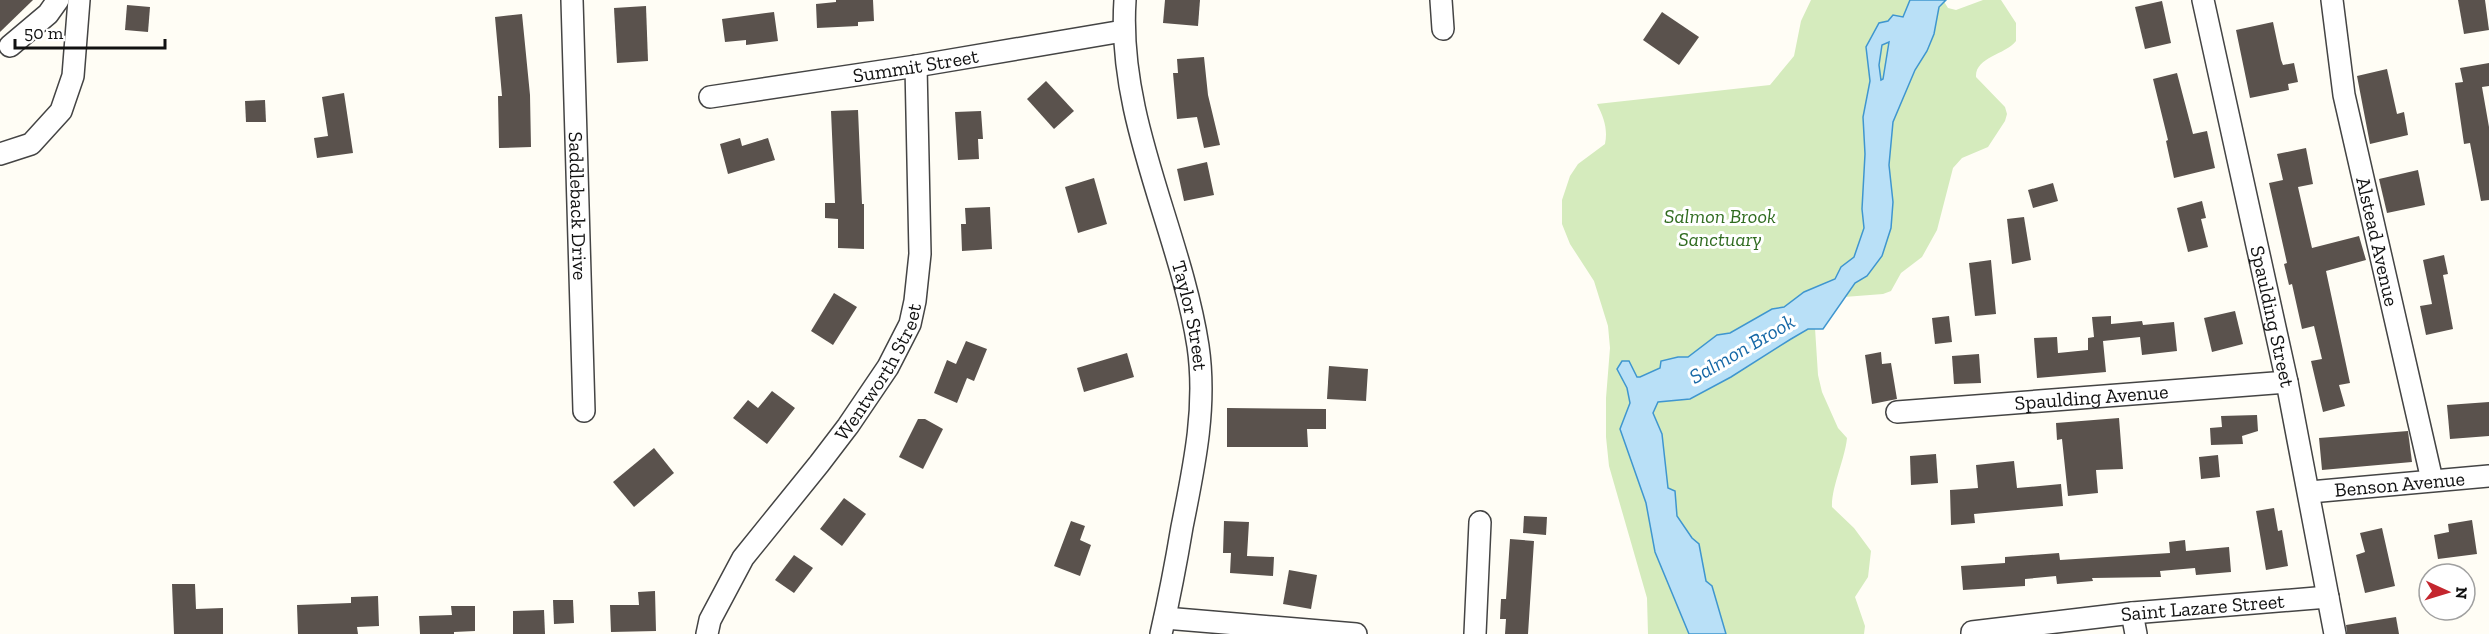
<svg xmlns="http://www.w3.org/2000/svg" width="2489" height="634" font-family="'Zilla Slab',serif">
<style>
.green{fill:#d5ebbd}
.water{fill:#b9e0f7;stroke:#3f96cf;stroke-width:1.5;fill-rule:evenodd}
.building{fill:#5a524d}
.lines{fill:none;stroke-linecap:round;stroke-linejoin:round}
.minor-casing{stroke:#444;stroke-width:24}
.minor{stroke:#fff;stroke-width:21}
.labels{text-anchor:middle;stroke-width:6;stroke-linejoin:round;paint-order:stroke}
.street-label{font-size:20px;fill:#111;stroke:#fff}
.park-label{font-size:20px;font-style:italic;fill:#2f6b1f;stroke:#fff}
.water-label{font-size:21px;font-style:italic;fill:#1768a6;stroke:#fff}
</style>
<rect width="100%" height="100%" fill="#fffdf5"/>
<path class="green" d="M1811,0H1943L1948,8L1956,10L1983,0H2001L2016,23V41C2005,55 1975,57 1976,77L2005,107L2007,114L2005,121L1988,147L1962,158L1953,168L1937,230L1922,257L1901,273L1891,291L1883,294L1844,297L1815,328L1818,375L1822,392L1838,428L1847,438C1845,459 1831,488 1832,507L1854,528L1871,551L1868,577L1855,597L1865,626L1864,634H1648L1647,598L1609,466L1606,437V398L1610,348L1608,326L1594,281L1570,244L1562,224V200L1570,176L1578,164L1605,144C1608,129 1604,118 1597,104L1770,85L1794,56L1801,21Z"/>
<path class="water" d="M1910,0H1946L1939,7L1934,34L1927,51L1915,70L1893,122L1889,165L1893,202L1891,228L1882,256L1867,276L1855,283L1823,329H1808L1791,339L1731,377L1690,399L1658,402L1653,413L1662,434L1668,488L1675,491L1677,516L1692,538L1699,544L1706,581L1712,586L1726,634H1689L1655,552L1646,503L1620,429L1630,403L1627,388L1617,369L1622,361H1629L1637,377H1640L1660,368L1661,361L1678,357H1688L1717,335L1730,333L1772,309L1784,307L1804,292L1835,279L1841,267L1854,257L1864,228L1862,209L1865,154L1863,117L1870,81L1866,47L1879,23L1888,21L1893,15L1903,17ZM1889,42L1883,79L1881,80L1879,65L1882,45Z"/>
<g class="building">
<polygon points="0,0 33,0 0,32"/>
<polygon points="836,0 873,0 874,21 858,22 858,26 817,28 816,4 836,2"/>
<polygon points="1165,0 1200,0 1198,26 1163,23"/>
<polygon points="2458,0 2485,0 2489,30 2464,34"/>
<polygon points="2162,1 2171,43 2145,49 2135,7"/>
<polygon points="127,5 150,7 148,32 125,30"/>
<polygon points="646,6 648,61 617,63 614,8"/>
<polygon points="774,12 778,41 746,45 746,40 725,42 722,19"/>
<polygon points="1662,12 1699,37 1679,65 1643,40"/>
<polygon points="522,14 530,95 531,147 499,148 498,96 502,96 495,17"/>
<polygon points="2273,22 2281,60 2283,65 2294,63 2298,82 2288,84 2289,90 2250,98 2236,30"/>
<polygon points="1204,57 1208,95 1220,145 1204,148 1197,117 1177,119 1173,73 1178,73 1177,59"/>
<polygon points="2489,63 2489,86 2482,87 2489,127 2489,200 2481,201 2470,143 2464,144 2455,83 2463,82 2460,68"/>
<polygon points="2387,69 2397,114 2404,112 2408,135 2370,144 2357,76"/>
<polygon points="2177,73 2193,134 2207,131 2215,168 2174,178 2166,141 2168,140 2153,79"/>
<polygon points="1046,81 1074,111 1054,129 1027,99"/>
<polygon points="344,93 353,153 317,158 314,138 328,136 322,97"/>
<polygon points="265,100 266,122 246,122 245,101"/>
<polygon points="858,110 862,204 864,204 864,249 838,248 838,219 825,218 825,203 835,203 831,111"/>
<polygon points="981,111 983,139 978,139 979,159 958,160 955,112"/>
<polygon points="740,138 742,146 768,138 775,160 728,174 720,144"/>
<polygon points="2306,148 2313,184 2298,187 2312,248 2359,236 2366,260 2326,271 2350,383 2339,385 2345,406 2323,412 2311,361 2322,359 2314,326 2302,329 2292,284 2289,285 2284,264 2287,263 2269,183 2283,180 2277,154"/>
<polygon points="1207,162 1214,195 1184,201 1177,169"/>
<polygon points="2418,170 2425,205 2387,213 2379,179"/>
<polygon points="1094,178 1107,224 1078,233 1065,187"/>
<polygon points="2053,183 2058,201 2033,208 2028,190"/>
<polygon points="2202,201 2206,218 2201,219 2208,247 2188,252 2177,208"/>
<polygon points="990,207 992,249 962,251 961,224 966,224 965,208"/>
<polygon points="2024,217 2031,260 2012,264 2007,219"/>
<polygon points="2444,255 2448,274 2443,275 2453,329 2426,335 2420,306 2432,304 2423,260"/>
<polygon points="1991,260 1996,314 1975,316 1969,263"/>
<polygon points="834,293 857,307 833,345 811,331"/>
<polygon points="2235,311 2243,344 2212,352 2204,318"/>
<polygon points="1949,316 1952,342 1935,344 1932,318"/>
<polygon points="2111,316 2111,324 2142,321 2143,325 2174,322 2177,351 2142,355 2140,337 2103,341 2106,372 2037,378 2034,338 2057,337 2058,353 2088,350 2088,338 2094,337 2092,317"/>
<polygon points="966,341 987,349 974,381 967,378 957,403 934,393 947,360 956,364"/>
<polygon points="1881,352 1882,364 1891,363 1897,399 1872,404 1865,355"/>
<polygon points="1127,353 1134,377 1084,392 1077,368"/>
<polygon points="1979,354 1981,383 1954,384 1952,356"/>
<polygon points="1329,366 1368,369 1366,401 1327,399"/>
<polygon points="772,391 795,408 767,444 733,418 748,400 758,408"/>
<polygon points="2489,402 2489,436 2450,439 2447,405"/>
<polygon points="1227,408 1326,409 1326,429 1307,429 1308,447 1227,447"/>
<polygon points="2257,415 2258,431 2242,436 2243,444 2211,445 2210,428 2222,427 2221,416"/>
<polygon points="2119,418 2123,469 2096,470 2098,493 2068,496 2062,439 2057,440 2056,423"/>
<polygon points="918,419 925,419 943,429 923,469 899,457"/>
<polygon points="2408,431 2412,462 2322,470 2319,438"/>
<polygon points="654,448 674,473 634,507 613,482"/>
<polygon points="1936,454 1938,483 1911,485 1910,456"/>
<polygon points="2218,455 2220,477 2201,479 2199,457"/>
<polygon points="2014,461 2017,488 2061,484 2063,506 1974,514 1975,523 1951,525 1950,490 1978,488 1976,465"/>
<polygon points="844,498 866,514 842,546 820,529"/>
<polygon points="2274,508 2278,531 2282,530 2288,566 2266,570 2256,511"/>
<polygon points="1524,516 1547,517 1546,535 1523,533"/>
<polygon points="2472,520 2477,554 2438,559 2434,535 2449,532 2448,524"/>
<polygon points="1071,521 1085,526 1080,540 1091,545 1080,576 1054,566"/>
<polygon points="1224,521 1249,522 1247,556 1274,557 1273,576 1230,573 1231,553 1223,553"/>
<polygon points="2382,528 2395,586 2365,593 2356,555 2365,552 2360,533"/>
<polygon points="1510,539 1534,541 1528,634 1505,634 1506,619 1500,619 1501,599 1506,599"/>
<polygon points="2185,540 2186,551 2229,547 2231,572 2196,575 2195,568 2160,571 2161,577 2092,578 2093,581 2057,584 2056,576 2025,579 2025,586 1963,590 1961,566 2005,563 2005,557 2059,553 2060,560 2170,553 2169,542"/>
<polygon points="794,555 813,568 794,593 775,580"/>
<polygon points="1289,570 1317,575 1311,609 1283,604"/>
<polygon points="172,584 195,584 196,609 223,608 223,634 174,634"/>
<polygon points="655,591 656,631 611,632 610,605 639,605 638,592"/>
<polygon points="378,596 379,626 357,627 358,634 298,634 297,605 351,603 351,597"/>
<polygon points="553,600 573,600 574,623 554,624"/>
<polygon points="451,606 475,606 475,631 454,632 454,634 420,634 419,616 452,615"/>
<polygon points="544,610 545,634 513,634 513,611"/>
<polygon points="2396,617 2399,634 2347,634 2346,625"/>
</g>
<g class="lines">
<g class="minor-casing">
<g id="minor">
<path id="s1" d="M572,0L584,411"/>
<path id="s2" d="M1125,0C1117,120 1180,230 1198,346C1207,407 1194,467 1182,527C1176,563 1169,599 1161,634"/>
<polyline points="1441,0 1443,29"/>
<path id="s3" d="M2203,0L2287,382L2335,634"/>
<path id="s4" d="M2332,0L2344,95L2432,480"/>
<polyline points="10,46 48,14 58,0"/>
<path id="s5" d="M710,97L916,66L1123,31"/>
<polyline points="0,154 31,144 61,111 73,76 79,0"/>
<path id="s6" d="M1897,412L2287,382"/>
<path id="s7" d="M2310,492L2489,476"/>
<polyline points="2132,613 2136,634"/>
<polyline points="1165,618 1356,634"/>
<path id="s8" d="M707,634L710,620L743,558L819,464L848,426L888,367L910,324L915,301L920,254L916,66"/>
<polyline points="1475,634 1480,522"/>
<path id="s9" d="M1972,634V632L2132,613L2328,597"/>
</g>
</g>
<use href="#minor" class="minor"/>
</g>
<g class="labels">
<g class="street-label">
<text dy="7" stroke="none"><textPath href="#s5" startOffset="208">Summit Street</textPath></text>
<text dy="7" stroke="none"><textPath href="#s1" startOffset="206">Saddleback Drive</textPath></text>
<text dy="7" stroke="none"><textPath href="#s4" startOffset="246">Alstead Avenue</textPath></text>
<text dy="7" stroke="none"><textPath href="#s2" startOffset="324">Taylor Street</textPath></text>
<text dy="7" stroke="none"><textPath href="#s3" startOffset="324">Spaulding Street</textPath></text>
<text dy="7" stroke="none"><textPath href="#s8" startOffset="316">Wentworth Street</textPath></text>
<text dy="7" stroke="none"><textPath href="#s6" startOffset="195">Spaulding Avenue</textPath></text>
<text dy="7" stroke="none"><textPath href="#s7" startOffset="90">Benson Avenue</textPath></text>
<text dy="7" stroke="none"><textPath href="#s9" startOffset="234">Saint Lazare Street</textPath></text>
</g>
<g class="park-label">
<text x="1720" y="223">Salmon Brook<tspan x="1720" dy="23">Sanctuary</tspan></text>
</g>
<g class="water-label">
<text transform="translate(1742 349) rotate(-30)" y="7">Salmon Brook</text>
</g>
</g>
<g transform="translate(2447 592) rotate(94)"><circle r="28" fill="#ffffff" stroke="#a0a0a0" stroke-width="1.5"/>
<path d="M0-4.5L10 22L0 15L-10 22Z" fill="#c4262e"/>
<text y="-9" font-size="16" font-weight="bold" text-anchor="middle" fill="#111111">N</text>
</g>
<path d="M15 39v9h150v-9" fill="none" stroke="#111111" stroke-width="3"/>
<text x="24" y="39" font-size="18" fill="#111111" stroke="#ffffff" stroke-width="4.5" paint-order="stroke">50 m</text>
</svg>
